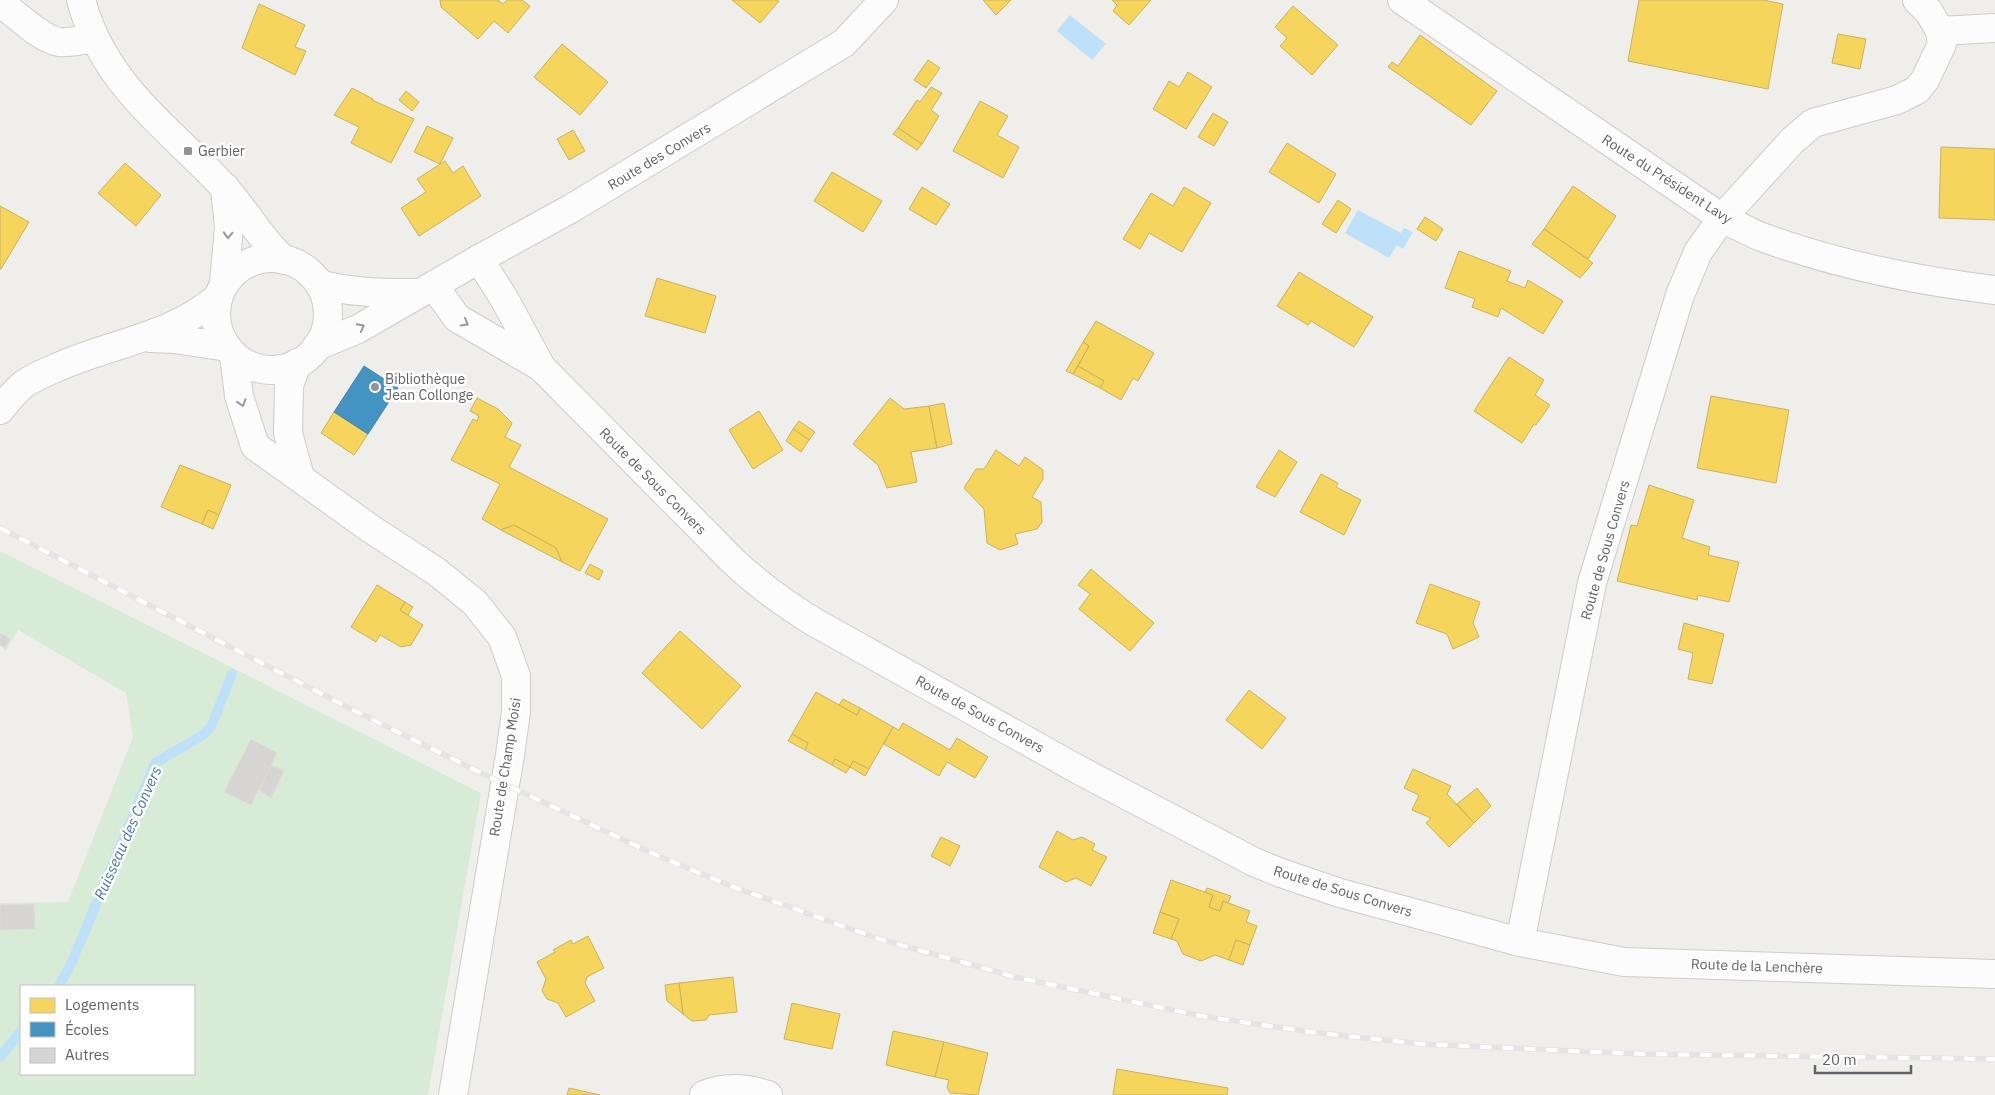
<svg xmlns="http://www.w3.org/2000/svg" width="1995" height="1095" font-family="'IBM Plex Sans',sans-serif">
<style>
.green{fill:#d8ebd6;fill-rule:evenodd}
.water{fill:#bfe0f9}
.homes{fill:#f6d55c;stroke:#c9b360}
.schools{fill:#4393c3;stroke:#4b85a8}
.lines{fill:none;stroke-linecap:round;stroke-linejoin:round}
.stream{stroke:#bfe0f9;stroke-width:10}
.building{fill:#d6d5d3;stroke:#deddd9}
.street-casing{stroke:#cbcccc;stroke-width:30}
.street{stroke:#fdfcfc;stroke-width:28}
.rail-casing{stroke:#e4e4e4;stroke-width:5.5}
.rail{stroke:#fff;stroke-width:4;stroke-dasharray:11;stroke-linecap:butt}
.oneway{stroke:#96999c}
.poi-dot{fill:#919496;stroke:#fff;stroke-width:2}
.labels{text-anchor:middle;stroke-width:5;stroke-linejoin:round;paint-order:stroke}
.poi-label{font-size:14px;fill:#5f6368;stroke:#fff;text-anchor:start}
.street-label{font-size:14px;fill:#5f6368;stroke:#fff}
.water-label{font-size:15px;font-style:italic;fill:#4174aa;stroke:#fff}
</style>
<rect width="100%" height="100%" fill="#efeeea"/>
<path class="green" d="M0,551L481,793L428,1095H0V903L68,902L133,737L126,693L18,630L6,650L0,646ZM21,986H194V1074H21Z"/>
<g class="water">
<polygon points="1070,15 1106,44 1092,60 1057,31"/>
<polygon points="1358,210 1401,233 1404,228 1413,232 1403,249 1397,245 1389,258 1345,233"/>
</g>
<g class="homes">
<polygon points="440,0 498,0 503,4 507,0 522,0 530,6 508,33 494,21 478,39 441,7"/>
<polygon points="732,0 777,0 779,1 760,23"/>
<polygon points="983,0 1011,0 996,15"/>
<polygon points="1112,0 1151,0 1129,25 1113,11 1117,5"/>
<polygon points="1639,0 1763,0 1783,4 1768,89 1628,61"/>
<polygon points="259,4 305,25 295,47 306,51 295,75 242,48"/>
<polygon points="1293,6 1338,45 1312,75 1280,46 1287,38 1275,27"/>
<polygon points="1838,34 1866,39 1860,69 1832,63"/>
<polygon points="1420,35 1497,91 1471,125 1388,67 1392,62 1398,66"/>
<polygon points="562,44 608,82 580,115 534,77"/>
<polygon points="928,60 940,68 926,88 914,80"/>
<polygon points="1188,72 1212,87 1186,129 1153,109 1169,81 1179,87"/>
<polygon points="931,87 942,93 931,110 939,116 922,144 898,128 917,100 920,102"/>
<polygon points="352,88 373,99 372,100 414,119 391,163 351,143 359,127 334,115"/>
<polygon points="406,91 419,102 412,111 399,100"/>
<polygon points="980,101 1008,116 997,135 1019,147 1003,178 953,151"/>
<polygon points="1213,113 1228,122 1214,146 1198,137"/>
<polygon points="427,126 453,138 440,164 414,152"/>
<polygon points="898,128 922,144 917,150 893,134"/>
<polygon points="573,130 585,151 569,160 557,139"/>
<polygon points="1287,143 1336,174 1319,203 1269,172"/>
<polygon points="1941,147 1995,149 1995,220 1939,218"/>
<polygon points="445,161 453,173 463,166 481,196 419,236 401,208 426,192 417,179"/>
<polygon points="125,163 161,195 136,226 98,193"/>
<polygon points="832,172 882,201 863,232 814,201"/>
<polygon points="1573,186 1616,216 1588,259 1544,229"/>
<polygon points="922,187 950,204 936,225 909,209"/>
<polygon points="1184,187 1211,203 1182,252 1149,233 1140,249 1123,239 1151,193 1173,206"/>
<polygon points="1338,200 1351,209 1336,233 1322,224"/>
<polygon points="0,206 29,222 1,269 0,269"/>
<polygon points="1425,217 1443,229 1436,241 1417,229"/>
<polygon points="1544,229 1593,263 1580,278 1532,244"/>
<polygon points="1459,251 1511,271 1507,281 1525,288 1528,280 1563,301 1543,334 1501,308 1498,317 1472,307 1475,299 1445,288"/>
<polygon points="1299,272 1373,317 1354,347 1311,321 1308,325 1277,306"/>
<polygon points="657,278 716,296 705,333 645,316"/>
<polygon points="1096,321 1154,353 1138,381 1133,378 1121,400 1100,388 1104,381 1078,366 1089,346 1083,342"/>
<polygon points="1083,342 1089,346 1073,374 1066,371"/>
<polygon points="1509,357 1544,380 1535,395 1550,405 1536,425 1534,424 1522,443 1474,411"/>
<polygon points="1078,366 1104,381 1100,388 1073,374"/>
<polygon points="1711,396 1789,410 1776,483 1697,468"/>
<polygon points="477,398 498,409 512,423 505,437 521,445 509,467 608,519 580,571 562,562 556,548 514,525 501,530 482,519 500,484 451,460 473,419 477,421 479,416 470,411"/>
<polygon points="890,398 904,409 929,406 937,448 911,452 917,482 887,488 878,465 853,444"/>
<polygon points="944,403 952,444 937,448 929,406"/>
<polygon points="759,411 783,450 753,469 729,430"/>
<polygon points="334,412 368,434 354,455 321,433"/>
<polygon points="799,421 815,432 809,440 793,429"/>
<polygon points="793,429 809,440 801,452 786,441"/>
<polygon points="996,450 1019,466 1025,457 1043,470 1043,479 1032,497 1041,502 1042,522 1037,529 1015,534 1018,544 1000,550 987,543 984,509 964,488 976,469 984,469"/>
<polygon points="1279,450 1297,462 1275,497 1256,487"/>
<polygon points="180,465 231,485 219,515 208,510 202,524 161,507"/>
<polygon points="1321,474 1338,483 1336,487 1361,500 1344,535 1300,512"/>
<polygon points="1649,485 1694,500 1682,538 1710,547 1708,555 1739,562 1729,602 1698,595 1697,600 1617,581 1631,525 1637,526"/>
<polygon points="208,510 219,515 213,529 202,524"/>
<polygon points="514,525 556,548 562,562 501,530"/>
<polygon points="590,564 603,571 599,580 585,573"/>
<polygon points="1091,569 1154,623 1130,651 1079,609 1090,594 1078,585"/>
<polygon points="1430,584 1480,602 1473,623 1479,637 1453,649 1447,634 1416,623"/>
<polygon points="377,585 405,602 400,610 423,625 411,645 401,647 380,635 376,642 351,627"/>
<polygon points="405,602 413,607 408,615 400,610"/>
<polygon points="1684,623 1724,634 1712,684 1688,679 1693,653 1678,649"/>
<polygon points="680,631 741,686 702,729 642,673"/>
<polygon points="1249,690 1286,718 1262,749 1226,720"/>
<polygon points="816,692 857,715 860,708 893,727 869,769 853,761 850,767 835,759 832,765 805,750 808,743 792,734"/>
<polygon points="843,699 860,708 857,715 839,705"/>
<polygon points="903,723 950,750 957,738 988,757 975,778 947,762 939,776 884,744 893,727 899,730"/>
<polygon points="792,734 808,743 805,750 788,741"/>
<polygon points="835,759 850,767 846,773 832,765"/>
<polygon points="853,761 869,769 865,776 850,767"/>
<polygon points="1413,769 1451,786 1447,794 1474,823 1449,847 1426,823 1431,818 1412,810 1419,795 1404,788"/>
<polygon points="1477,788 1491,806 1474,823 1457,804"/>
<polygon points="1057,831 1073,840 1082,837 1095,844 1092,850 1107,857 1091,886 1076,878 1066,882 1039,867"/>
<polygon points="941,837 960,846 950,866 931,856"/>
<polygon points="1171,880 1213,895 1209,907 1214,909 1220,911 1223,901 1250,911 1246,922 1257,926 1250,945 1236,940 1229,960 1215,955 1201,961 1183,954 1177,941 1171,939 1179,919 1160,912"/>
<polygon points="1207,888 1231,896 1228,903 1223,901 1220,911 1209,907 1213,895 1205,892"/>
<polygon points="1160,912 1179,919 1171,939 1153,933"/>
<polygon points="588,936 604,968 587,977 585,983 595,1001 566,1017 558,1003 547,999 542,991 546,979 537,962 555,952 553,950 571,940 573,944"/>
<polygon points="1236,940 1250,945 1243,965 1229,960"/>
<polygon points="733,977 737,1012 709,1015 706,1020 692,1021 683,1014 679,983"/>
<polygon points="679,983 683,1014 667,1001 665,985"/>
<polygon points="792,1003 840,1014 832,1049 784,1039"/>
<polygon points="893,1031 944,1042 935,1077 886,1065"/>
<polygon points="944,1042 988,1053 978,1095 950,1093 947,1087 949,1080 935,1077"/>
<polygon points="1117,1069 1228,1088 1227,1095 1113,1095"/>
<polygon points="569,1088 600,1095 567,1095"/>
</g>
<polygon class="schools" points="364,366 398,388 368,434 334,412"/>
<g class="lines">
<g class="stream">
<polyline points="59,986 72,962 155,763 203,735 211,727 232,674"/>
<polyline points="0,1057 21,1031"/>
</g>
</g>
<g class="building">
<polygon points="0,633 10,639 5,648 0,645"/>
<polygon points="251,739 277,753 251,805 224,792"/>
<polygon points="271,765 284,771 271,798 259,790"/>
<polygon points="34,904 35,929 0,930 0,905"/>
</g>
<g class="lines">
<g class="street-casing">
<g id="street">
<path d="M81,0C104,85 166,125 223,186C246,210 259,238 284,260"/>
<path d="M1402,0L1722,218C1737,225 1752,234 1767,239C1840,265 1918,281 1995,290"/>
<path d="M0,2C14,13 41,39 59,42C71,43 82,40 94,38"/>
<polyline points="1940,31 1995,28"/>
<circle cx="272" cy="314" r="56"/>
<polyline points="479,259 505,300 541,367"/>
<polyline points="224,283 229,227 225,187"/>
<path d="M319,284C351,293 385,293 418,293"/>
<path d="M434,286L457,318L541,367L732,560C757,584 785,604 814,622L1079,770L1254,862L1281,873L1340,893L1520,942L1624,962L1995,974"/>
<polyline points="151,338 174,339 227,347"/>
<polyline points="317,346 358,329 479,259 572,208 844,43 884,0"/>
<polyline points="234,355 239,396 255,446 371,529 437,572 475,603 502,637 516,676 516,712 510,755 453,1095"/>
<polyline points="297,363 289,386 288,433 300,477"/>
<path d="M0,410C7,401 15,391 24,384C34,377 46,372 58,367C112,343 172,337 218,297"/>
<polyline points="1520,942 1592,583 1680,295 1698,252 1722,218 1792,141 1813,123 1897,100 1917,90 1925,80 1942,44 1940,31 1929,12 1917,0"/>
<path d="M704,1095C725,1086 747,1088 768,1095"/>
</g>
</g>
<use href="#street" class="street"/>
<g class="rail-casing">
<polyline id="rail" points="0,528 347,707 481,773 656,855 731,886 876,938 1015,977 1201,1016 1311,1032 1421,1044 1643,1054 1995,1059"/>
</g>
<use href="#rail" class="rail"/>
</g>
<defs><path id="oneway-chevron" d="M-2-3.5L2.5 0L-2 3.5" fill="none" stroke-width="1.6" stroke-linecap="round" stroke-linejoin="round" transform="scale(1.25)"/></defs>
<g class="oneway">
<use href="#oneway-chevron" transform="translate(228 235) rotate(93)"/>
<use href="#oneway-chevron" transform="translate(465 323) rotate(30)"/>
<use href="#oneway-chevron" transform="translate(361 327) rotate(-28)"/>
<use href="#oneway-chevron" transform="translate(242 403) rotate(73)"/>
</g>
<g class="poi-dot">
<rect x="183" y="146" width="10" height="10" rx="2.5"/>
<circle cx="375" cy="387" r="5"/>
</g>
<g class="labels">
<g class="poi-label">
<text x="198" y="156">Gerbier</text>
<text x="385" y="384">Bibliothèque<tspan x="385" dy="16">Jean Collonge</tspan></text>
</g>
<g class="street-label">
<text transform="translate(659 156) rotate(-31)" y="5">Route des Convers</text>
<text transform="translate(1667 179) rotate(33)" y="5">Route du Président Lavy</text>
<text transform="translate(653 481) rotate(45)" y="5">Route de Sous Convers</text>
<text transform="translate(1605 550) rotate(-74)" y="5">Route de Sous Convers</text>
<text transform="translate(980 714) rotate(29)" y="5">Route de Sous Convers</text>
<text transform="translate(505 767) rotate(-81)" y="5">Route de Champ Moisi</text>
<text transform="translate(1343 891) rotate(17)" y="5">Route de Sous Convers</text>
<text transform="translate(1757 966) rotate(2)" y="5">Route de la Lenchère</text>
</g>
<g class="water-label">
<text transform="translate(128 833) rotate(-66)" y="5">Ruisseau des Convers</text>
</g>
</g>
<rect x="20" y="985" width="175" height="90" fill="#ffffff" stroke="#bfc1c3"/>
<rect x="30" y="998" width="25" height="15" fill="#f6d55c" stroke="#bfc1c3"/>
<text x="65" y="1010" font-size="15" fill="#5f6368">Logements</text>
<rect x="30" y="1022" width="25" height="15" fill="#4393c3" stroke="#bfc1c3"/>
<text x="65" y="1035" font-size="15" fill="#5f6368">Écoles</text>
<rect x="30" y="1048" width="25" height="15" fill="#d6d5d3" stroke="#bfc1c3"/>
<text x="65" y="1060" font-size="15" fill="#5f6368">Autres</text>
<path d="M1815 1065v8h96v-8" fill="none" stroke="#5f6368" stroke-width="2.5"/>
<text x="1822" y="1065" font-size="15" fill="#5f6368" stroke="#ffffff" stroke-width="4" paint-order="stroke">20 m</text>
</svg>
